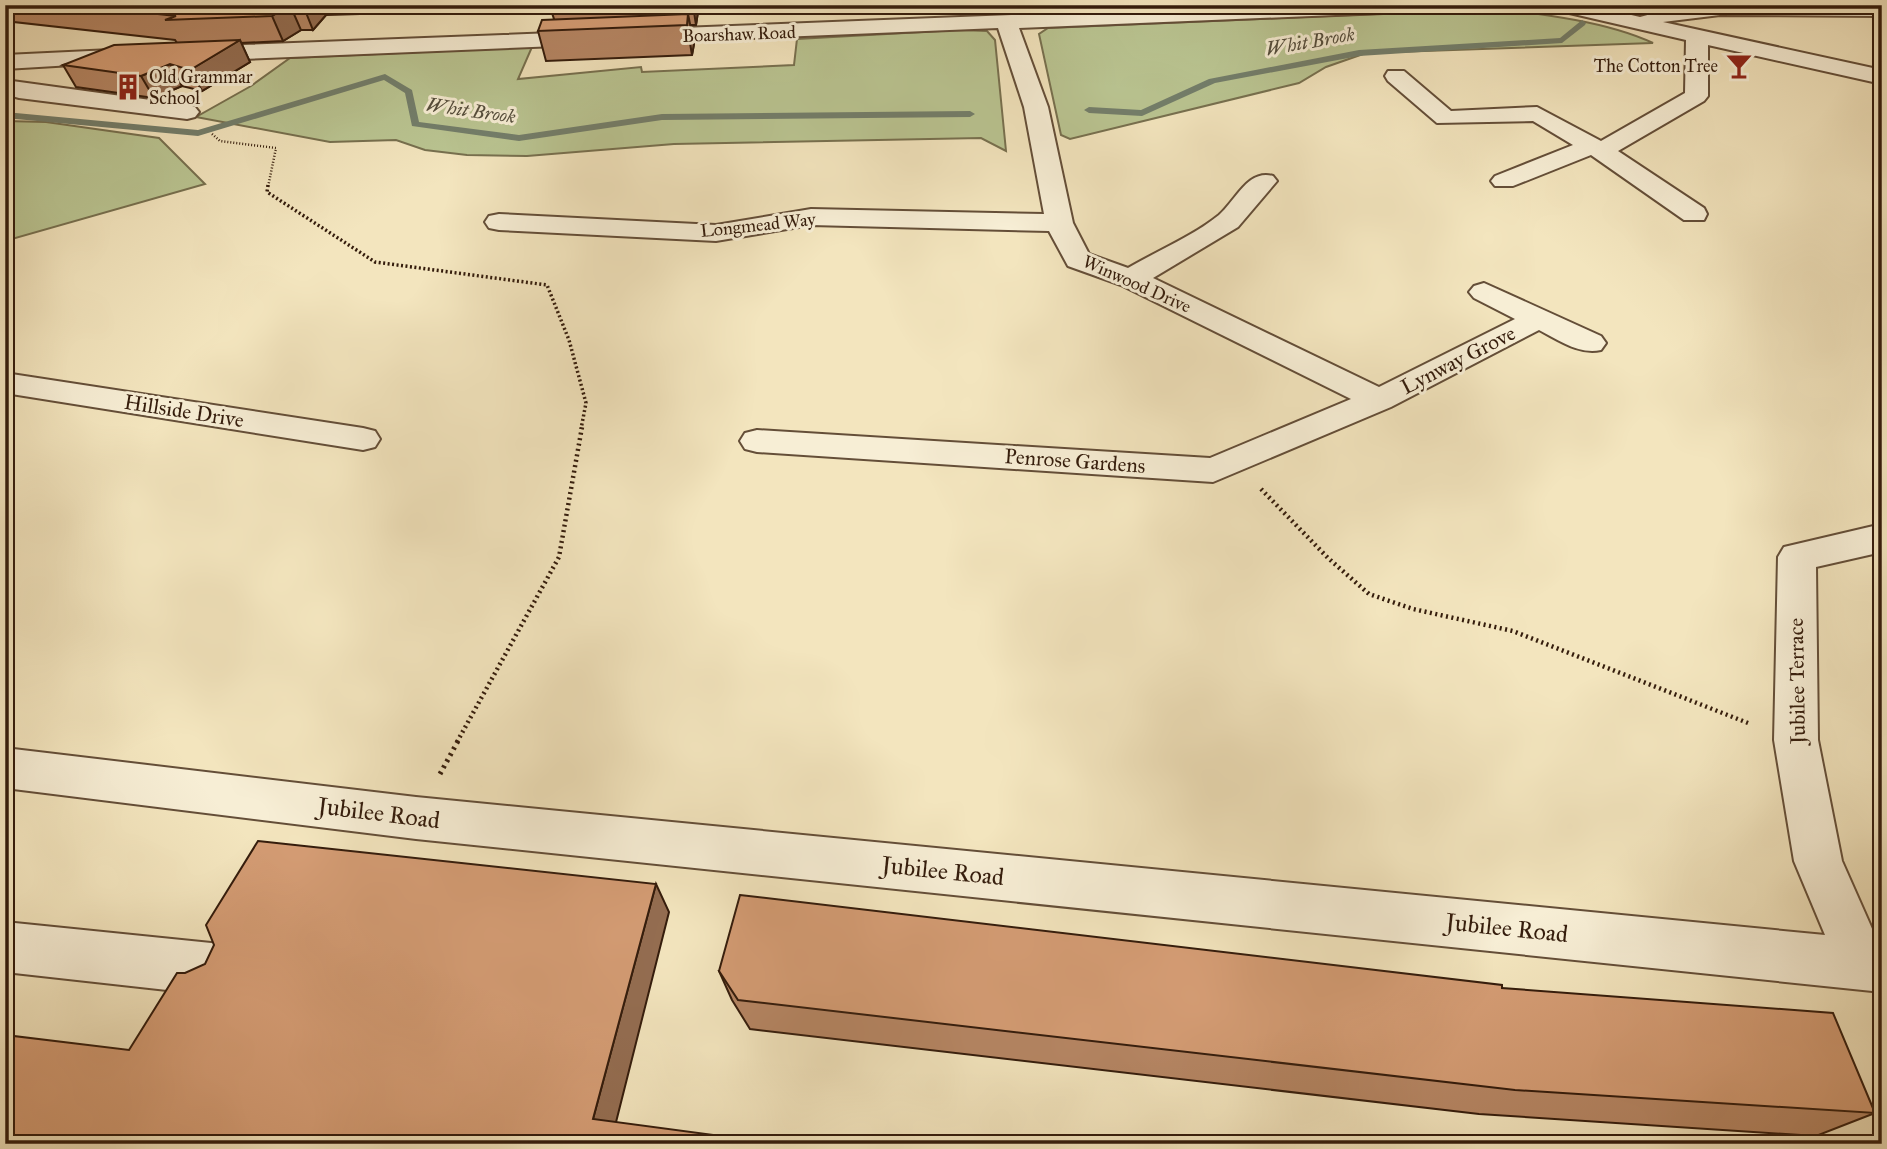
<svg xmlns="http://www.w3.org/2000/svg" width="1887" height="1149" font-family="'IM FELL Great Primer',serif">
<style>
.green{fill:#bac592;stroke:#77704f;stroke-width:2}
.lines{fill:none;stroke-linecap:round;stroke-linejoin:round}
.stream{fill:#737e6b;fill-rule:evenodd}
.minor-casing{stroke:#644e38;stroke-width:4}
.path-far3{stroke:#341c0c;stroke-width:2.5;stroke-dasharray:1 2;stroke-linecap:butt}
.path-far2{stroke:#341c0c;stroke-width:3.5;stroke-dasharray:2 2.5;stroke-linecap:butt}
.path-far1{stroke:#341c0c;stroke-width:4.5;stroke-dasharray:2 3.5;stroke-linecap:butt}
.path{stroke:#341c0c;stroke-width:5;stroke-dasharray:2.5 4.5;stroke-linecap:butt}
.minor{fill:#f7eed5;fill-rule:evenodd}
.wall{fill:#b68664;stroke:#341c0c;stroke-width:2}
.shaded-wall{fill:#946d51;stroke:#341c0c;stroke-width:2}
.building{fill:#d49c74;stroke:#341c0c;stroke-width:2}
.labels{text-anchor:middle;stroke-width:6;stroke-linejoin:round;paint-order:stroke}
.far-street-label{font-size:18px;fill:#341c0c;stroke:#f7eed5}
.far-poi-label{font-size:18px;fill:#341c0c;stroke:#f7eed5;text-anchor:end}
.far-water-label{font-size:19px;font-style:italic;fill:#544d3c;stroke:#f7eed5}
.street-label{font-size:21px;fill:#341c0c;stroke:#f7eed5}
.near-street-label{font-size:24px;fill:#341c0c;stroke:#f7eed5}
</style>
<rect width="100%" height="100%" fill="#f3e5be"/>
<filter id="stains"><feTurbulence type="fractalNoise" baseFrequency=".00286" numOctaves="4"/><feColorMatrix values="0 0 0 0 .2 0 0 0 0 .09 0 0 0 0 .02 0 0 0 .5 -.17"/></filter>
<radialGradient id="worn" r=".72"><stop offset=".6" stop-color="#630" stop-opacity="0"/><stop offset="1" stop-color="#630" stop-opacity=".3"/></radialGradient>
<g class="green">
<path d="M1494,9C1544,14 1608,22 1653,43L1366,53L1326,67L1299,83L1070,139L1061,135L1039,34L1048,28Z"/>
<polygon points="959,30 987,31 995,40 1006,151 981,138 674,144 527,156 467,155 425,150 396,140 330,142 196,117 251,86 290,58 532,47 518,79 641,67 642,72 794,65 797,39"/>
<polygon points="5,121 46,122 159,138 205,184 5,241"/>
</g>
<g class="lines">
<g class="stream">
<polygon points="1582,20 1586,23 1585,25 1562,43 1359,56 1215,83 1142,116 1089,113 1084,110 1089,107 1141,110 1209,79 1359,50 1560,38"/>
<polygon points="385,74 412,90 419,122 519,135 662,114 970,111 975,114 970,117 662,120 519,141 412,126 405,93 384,80 198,136 5,118 5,112 198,130"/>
</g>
<g class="minor-casing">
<g id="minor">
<path d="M1270,5H1441L1431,11L1019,28L1048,107L1073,223L1089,254L1128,268C1157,251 1193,236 1219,215C1236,200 1248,169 1273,176L1277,181L1238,227L1153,278L1379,387L1515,319L1474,298L1469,292L1474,286L1484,283L1601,336L1606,343L1601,350C1579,355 1559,340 1539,330L1391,407L1213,482L757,452L745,449L740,441L745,433L757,430L1210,458L1351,399L1121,285L1068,266L1049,231L811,225L716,241L499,230L489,228L485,222L489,216L499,214L716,225L811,209L1044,214L1024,107L998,28L193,61L182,54L193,47Z"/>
<polygon points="1549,5 1588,5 1640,17 1685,5 1882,5 1882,16 1720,15 1663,22 1882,70 1882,84 1708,45 1708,96 1704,101 1618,151 1704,208 1707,214 1704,220 1684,220 1591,155 1513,186 1495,186 1491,181 1495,176 1573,145 1533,121 1437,123 1388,81 1385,76 1388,71 1404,71 1451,111 1537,107 1601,141 1685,93 1686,40 1552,9"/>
<polygon points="132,49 143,56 140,61 5,69 5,55"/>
<polygon points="5,80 187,105 195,107 199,112 195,117 187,119 19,98 5,94"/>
<polygon points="5,373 363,428 375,431 380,439 375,447 363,450 5,393"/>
<polygon points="1882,524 1882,552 1816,567 1818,740 1842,861 1877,940 1882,940 1882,992 416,839 5,788 5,748 416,797 1825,935 1794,861 1774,740 1778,557 1784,547"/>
<polygon points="5,922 221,944 239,952 247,970 239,988 221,996 5,972"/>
</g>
</g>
<polyline class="path-far3" points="212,134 220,141 276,148 268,187"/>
<polyline class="path-far2" points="268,185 267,192 375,262 547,285 569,340 586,403 581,429"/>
<g class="path-far1">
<polyline points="1261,489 1328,558 1369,594 1413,609 1513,631 1748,723"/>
<polyline points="457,742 559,557 582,427"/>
</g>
<polyline class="path" points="440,774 458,741"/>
<use href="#minor" class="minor"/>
</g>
<g class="wall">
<polygon points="5,5 401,5 394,13 326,15 313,30 301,30 283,41 241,43 250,62 202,91 182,86 154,98 76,87 63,65 177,43 175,40 5,21"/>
<polygon points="553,5 699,5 696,25 690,25 694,44 692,55 546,61 538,31 554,19 551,10"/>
<polygon points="719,971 1502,988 1875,1113 1816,1136 1479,1114 750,1029 732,1000"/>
</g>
<g class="shaded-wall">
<polygon points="290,5 301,30 283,41 272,16"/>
<polygon points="303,5 322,5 326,15 313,30"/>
<polygon points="392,5 401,5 394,13"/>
<polygon points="693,5 699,5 696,25"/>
<polygon points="688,14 694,44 692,55 687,25"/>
<polygon points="240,40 250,62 202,91 190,70"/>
<polygon points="170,64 182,86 154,98 141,76"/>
<polygon points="656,884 669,912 612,1138 593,1119"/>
</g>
<g class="building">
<polygon points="76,5 293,5 290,5 272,16 165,20 176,16"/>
<polygon points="553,5 669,5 551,10"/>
<polygon points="688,14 687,25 538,31 542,20"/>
<polygon points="240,40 190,70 170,64 141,76 63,65 114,45"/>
<polygon points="258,841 656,884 593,1119 781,1144 5,1144 5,1035 129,1050 177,973 185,973 205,964 214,945 206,925"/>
<polygon points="740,895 1502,985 1502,988 1833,1013 1875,1113 1515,1090 738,1000 719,971"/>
</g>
<defs>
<g id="bar-bare" transform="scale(2.1)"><path d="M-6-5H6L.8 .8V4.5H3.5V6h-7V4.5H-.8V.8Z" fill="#8f2418" stroke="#f7eed5" stroke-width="2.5" paint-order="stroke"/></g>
<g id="building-bare" transform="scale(2.1)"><path d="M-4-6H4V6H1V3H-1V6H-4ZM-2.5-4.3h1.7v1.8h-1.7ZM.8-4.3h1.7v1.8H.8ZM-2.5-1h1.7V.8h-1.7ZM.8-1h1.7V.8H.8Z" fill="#8f2418" stroke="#f7eed5" stroke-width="2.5" paint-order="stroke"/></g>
</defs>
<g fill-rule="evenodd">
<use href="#bar-bare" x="1739" y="66"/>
<use href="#building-bare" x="128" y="87"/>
</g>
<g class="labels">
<g class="far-street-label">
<text transform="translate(739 34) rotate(-2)" y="6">Boarshaw Road</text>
<text transform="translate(758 225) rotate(-6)" y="6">Longmead Way</text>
<text transform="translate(1137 284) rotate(24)" y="6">Winwood Drive</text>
</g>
<g class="far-poi-label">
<text x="1718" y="72">The Cotton Tree</text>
<text x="149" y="83" text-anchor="start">Old Grammar<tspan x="149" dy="21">School</tspan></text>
</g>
<g class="far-water-label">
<text transform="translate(1310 41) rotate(-10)" y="7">Whit Brook</text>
<text transform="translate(471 110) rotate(8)" y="7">Whit Brook</text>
</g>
<g class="street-label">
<text transform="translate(1458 360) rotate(-27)" y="7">Lynway Grove</text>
<text transform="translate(184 411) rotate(9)" y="7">Hillside Drive</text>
<text transform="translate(1075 461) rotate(4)" y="7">Penrose Gardens</text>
<text transform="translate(1797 681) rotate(-91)" y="7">Jubilee Terrace</text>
</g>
<g class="near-street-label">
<text transform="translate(379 813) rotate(7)" y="8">Jubilee Road</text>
<text transform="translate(943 871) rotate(6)" y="8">Jubilee Road</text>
<text transform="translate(1507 928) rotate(6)" y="8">Jubilee Road</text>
</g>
</g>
<rect width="1887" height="1149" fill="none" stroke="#f3e5be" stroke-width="28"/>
<rect x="7" y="7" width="1873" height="1135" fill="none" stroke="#341c0c" stroke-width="3.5"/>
<rect x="14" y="14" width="1859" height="1121" fill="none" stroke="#341c0c" stroke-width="2"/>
<rect width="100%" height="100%" filter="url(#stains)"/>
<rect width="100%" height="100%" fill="url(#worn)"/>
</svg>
